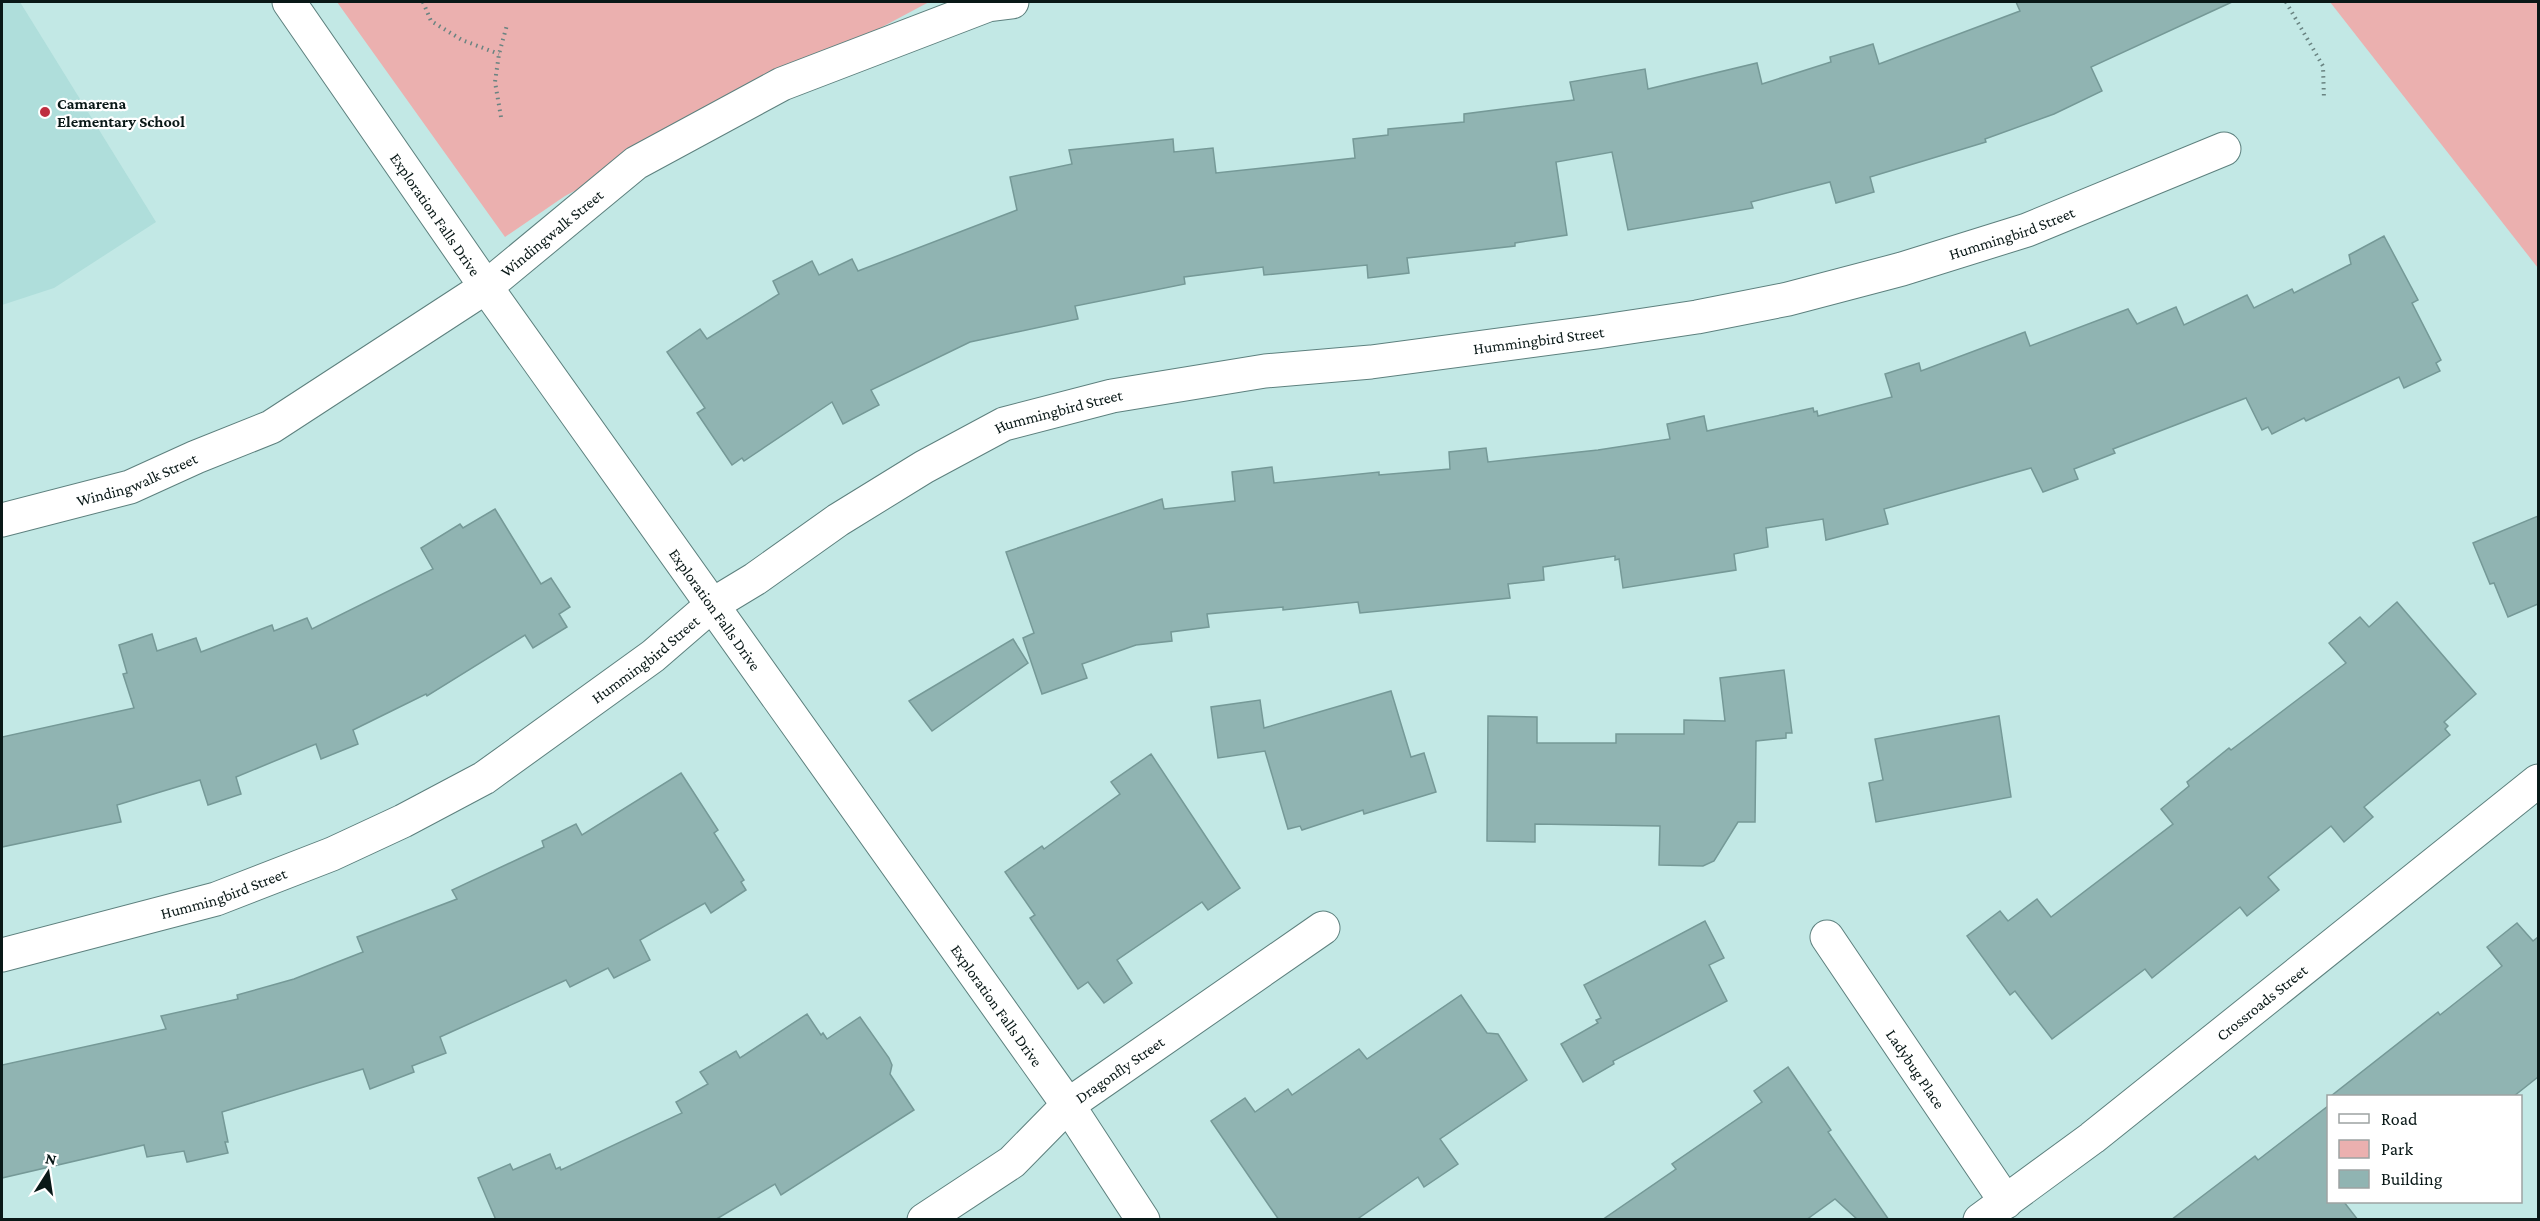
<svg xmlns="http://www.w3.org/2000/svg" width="2540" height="1221" font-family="'Crimson Pro',serif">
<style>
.built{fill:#afdedb}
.green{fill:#ebb0af}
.building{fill:#90b4b2;stroke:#759997;stroke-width:1.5}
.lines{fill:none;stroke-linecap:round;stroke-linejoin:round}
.minor-casing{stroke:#5d807e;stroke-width:35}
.tertiary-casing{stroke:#5d807e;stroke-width:35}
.path{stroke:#698381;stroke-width:4;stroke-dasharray:1.5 4.5;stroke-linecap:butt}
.minor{stroke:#fff;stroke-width:33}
.tertiary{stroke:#fff;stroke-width:33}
.poi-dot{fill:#bf2e40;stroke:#fff;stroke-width:2}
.labels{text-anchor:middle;stroke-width:4.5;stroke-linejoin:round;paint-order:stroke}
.poi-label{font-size:16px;font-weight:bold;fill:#091817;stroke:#fff;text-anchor:start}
.street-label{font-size:16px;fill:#091817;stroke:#fff}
</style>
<rect width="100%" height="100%" fill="#c2e8e5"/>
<polygon class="built" points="2,2 20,2 156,222 54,288 2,305"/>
<g class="green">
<polygon points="337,2 929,2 565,196 505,237"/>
<polygon points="2330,2 2538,2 2538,268"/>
</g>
<g class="building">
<polygon points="2016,2 2232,2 2091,67 2102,91 2054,114 1985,139 1986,142 1870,177 1874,192 1836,203 1830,182 1751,202 1753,208 1628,230 1612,152 1556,162 1567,235 1515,243 1515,246 1407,258 1409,273 1368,278 1367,265 1264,275 1263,267 1184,277 1185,284 1075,306 1078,319 970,342 871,390 879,405 843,424 832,402 744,461 742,458 732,465 697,413 705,408 667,352 700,329 707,339 779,294 773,281 812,261 819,275 852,259 858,271 1017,210 1010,177 1072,164 1069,150 1173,139 1174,152 1213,148 1216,173 1355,158 1353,139 1388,135 1388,129 1464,122 1464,114 1574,100 1570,82 1645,69 1648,89 1757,63 1762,84 1831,62 1830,57 1873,44 1879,64 2020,11"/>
<polygon points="2384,236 2418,300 2412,303 2441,360 2436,363 2440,371 2404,388 2399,377 2306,421 2304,418 2272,434 2268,427 2262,430 2246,398 2113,449 2115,453 2074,469 2078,479 2043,492 2031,468 1884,509 1888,524 1826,540 1823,519 1766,528 1768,547 1734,554 1736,570 1623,588 1619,559 1615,560 1615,556 1543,567 1544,580 1508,584 1510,598 1360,613 1358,602 1283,610 1283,607 1207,614 1209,627 1171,632 1172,641 1136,645 1082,664 1087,678 1042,694 1023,638 1034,633 1006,552 1162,499 1164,509 1235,501 1232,472 1272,467 1274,483 1379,472 1379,475 1450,469 1449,452 1486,448 1488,462 1598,450 1670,439 1667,424 1704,416 1707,431 1813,408 1814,412 1817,411 1818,416 1892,397 1885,374 1919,363 1921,371 2025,332 2030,346 2128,309 2137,324 2176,307 2184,325 2247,295 2254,308 2292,289 2294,293 2351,264 2349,255"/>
<polygon points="495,509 541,584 551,578 570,607 559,614 567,627 533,648 525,635 427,696 426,694 353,730 358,744 321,759 316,744 236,777 241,794 208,805 200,780 117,805 121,822 2,847 2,737 134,708 123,674 127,673 119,645 152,634 157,651 196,638 201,652 272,625 274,631 307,618 312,629 433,569 421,548 460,524 463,528"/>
<polygon points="2538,516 2538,604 2508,617 2494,583 2490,584 2473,543"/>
<polygon points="2397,602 2476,694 2444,722 2448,726 2445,729 2450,735 2364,807 2373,817 2344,842 2331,826 2268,877 2279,890 2247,916 2240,907 2152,978 2145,969 2052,1039 2015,991 2010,995 1967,936 2000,911 2008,921 2037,899 2051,917 2173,824 2161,809 2189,786 2187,782 2229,748 2231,750 2346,663 2329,643 2360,617 2369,627"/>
<polygon points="1013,639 1028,663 932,731 909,701"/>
<polygon points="1784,670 1792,733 1786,733 1786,738 1756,741 1755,822 1738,822 1714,861 1703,866 1659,865 1660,826 1535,824 1535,842 1487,841 1488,716 1537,717 1537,743 1616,743 1616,734 1684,734 1684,720 1725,721 1720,678"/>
<polygon points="1391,691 1411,757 1424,753 1436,792 1364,814 1363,810 1302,830 1300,826 1288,829 1265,751 1218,758 1211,707 1260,700 1264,728"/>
<polygon points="1999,716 2011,797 1876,822 1869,783 1883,780 1875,739"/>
<polygon points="1151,754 1240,888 1208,910 1202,902 1117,960 1132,983 1104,1003 1088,982 1078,989 1030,918 1035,915 1005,872 1042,846 1044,849 1120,794 1111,782"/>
<polygon points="681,773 718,830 714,833 744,880 741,882 746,890 711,913 705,903 640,940 650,960 614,978 608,968 570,987 566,980 440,1037 446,1053 412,1066 414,1072 370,1089 363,1069 222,1112 228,1142 225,1142 228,1153 187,1162 184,1151 147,1157 144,1145 2,1178 2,1065 166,1029 161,1016 238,999 237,995 294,979 363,952 357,937 457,899 452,890 544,847 542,841 576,824 582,835"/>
<polygon points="1705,921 1724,958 1709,965 1727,1001 1613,1061 1614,1064 1583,1082 1561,1044 1598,1023 1596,1020 1601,1018 1584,985"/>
<polygon points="2517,923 2533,941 2538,937 2538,1077 2514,1096 2331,1096 2438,1012 2440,1015 2502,966 2487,947"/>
<polygon points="1461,995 1487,1033 1498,1034 1527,1080 1440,1139 1458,1164 1424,1187 1418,1177 1356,1220 1279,1220 1211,1121 1245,1098 1255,1112 1288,1089 1292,1095 1359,1049 1367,1059"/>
<polygon points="807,1014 821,1035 823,1033 827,1039 860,1017 889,1058 892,1065 890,1074 914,1110 781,1195 775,1184 715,1220 496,1220 478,1178 510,1164 513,1170 550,1154 556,1169 560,1167 561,1170 682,1113 676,1102 708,1084 700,1072 736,1051 740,1058"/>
<polygon points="1788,1067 1831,1130 1828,1132 1889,1220 1858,1220 1835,1199 1806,1220 1602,1220 1676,1169 1672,1164 1762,1102 1754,1091"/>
<polygon points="2328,1106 2328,1202 2344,1202 2358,1220 2171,1220 2255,1156 2258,1160"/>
</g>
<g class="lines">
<g class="minor-casing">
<g id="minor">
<path id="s1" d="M1827,937L2006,1202"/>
<path id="s2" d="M2,955L216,899L332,854L403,821L484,778L653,656L712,605L755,579L838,520L924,467L1004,424L1112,396L1265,371L1371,362L1597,332L1697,317L1788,299L1902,269L2027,230L2224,149"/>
<path id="s3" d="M924,1220L1012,1162L1068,1105L1323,928"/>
<path id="s4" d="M1980,1220L2092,1138L2538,781"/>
</g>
</g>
<g class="tertiary-casing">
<g id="tertiary">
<path id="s5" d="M289,2L486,287L1068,1105L1143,1220"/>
<path id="s6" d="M2,520L130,487L196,457L271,427L486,287L636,163L782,84L988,5L1012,2"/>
</g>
</g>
<g class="path">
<polyline points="423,2 431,21 462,40 499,54"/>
<polyline points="2286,2 2323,66 2324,100"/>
<polyline points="501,117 495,82 499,54 507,25"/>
</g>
<use href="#minor" class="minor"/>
<use href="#tertiary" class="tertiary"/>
</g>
<circle class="poi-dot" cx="45" cy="112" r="6"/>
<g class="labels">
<g class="poi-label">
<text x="57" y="109">Camarena<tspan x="57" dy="18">Elementary School</tspan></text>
</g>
<g class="street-label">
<text dy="6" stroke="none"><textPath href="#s5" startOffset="258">Exploration Falls Drive</textPath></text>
<text dy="6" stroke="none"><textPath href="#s2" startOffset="2174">Hummingbird Street</textPath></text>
<text dy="6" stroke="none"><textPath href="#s6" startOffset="627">Windingwalk Street</textPath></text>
<text dy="6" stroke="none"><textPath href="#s2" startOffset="1688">Hummingbird Street</textPath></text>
<text dy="6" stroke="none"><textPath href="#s2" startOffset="1202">Hummingbird Street</textPath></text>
<text dy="6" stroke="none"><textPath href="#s6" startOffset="141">Windingwalk Street</textPath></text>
<text dy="6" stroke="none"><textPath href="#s5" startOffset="742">Exploration Falls Drive</textPath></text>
<text dy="6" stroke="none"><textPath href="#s2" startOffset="716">Hummingbird Street</textPath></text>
<text dy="6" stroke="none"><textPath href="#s2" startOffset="230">Hummingbird Street</textPath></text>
<text dy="6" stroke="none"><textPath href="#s4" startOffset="356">Crossroads Street</textPath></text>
<text dy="6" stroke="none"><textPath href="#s5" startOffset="1228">Exploration Falls Drive</textPath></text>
<text dy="6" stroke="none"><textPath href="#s3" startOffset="248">Dragonfly Street</textPath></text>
<text dy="6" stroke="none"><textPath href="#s1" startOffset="159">Ladybug Place</textPath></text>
</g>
</g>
<rect width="2540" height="1221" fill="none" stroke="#091817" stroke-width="6"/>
<rect x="2327" y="1095" width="195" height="108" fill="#ffffff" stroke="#9da3a2" stroke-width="1.5"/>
<rect x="2339" y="1114" width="30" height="9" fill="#ffffff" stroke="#9da3a2" stroke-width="1.5"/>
<text x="2381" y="1125" font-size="18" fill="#091817">Road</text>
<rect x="2339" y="1140" width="30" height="18" fill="#ebb0af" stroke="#9da3a2" stroke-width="1.5"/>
<text x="2381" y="1155" font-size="18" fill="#091817">Park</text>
<rect x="2339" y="1170" width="30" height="18" fill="#90b4b2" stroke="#9da3a2" stroke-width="1.5"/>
<text x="2381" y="1185" font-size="18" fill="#091817">Building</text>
<g transform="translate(48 1173) rotate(12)" stroke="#ffffff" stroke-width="4.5" paint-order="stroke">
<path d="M0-4.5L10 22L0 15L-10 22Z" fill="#091817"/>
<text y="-9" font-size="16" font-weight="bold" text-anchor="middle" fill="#091817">N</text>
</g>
</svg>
